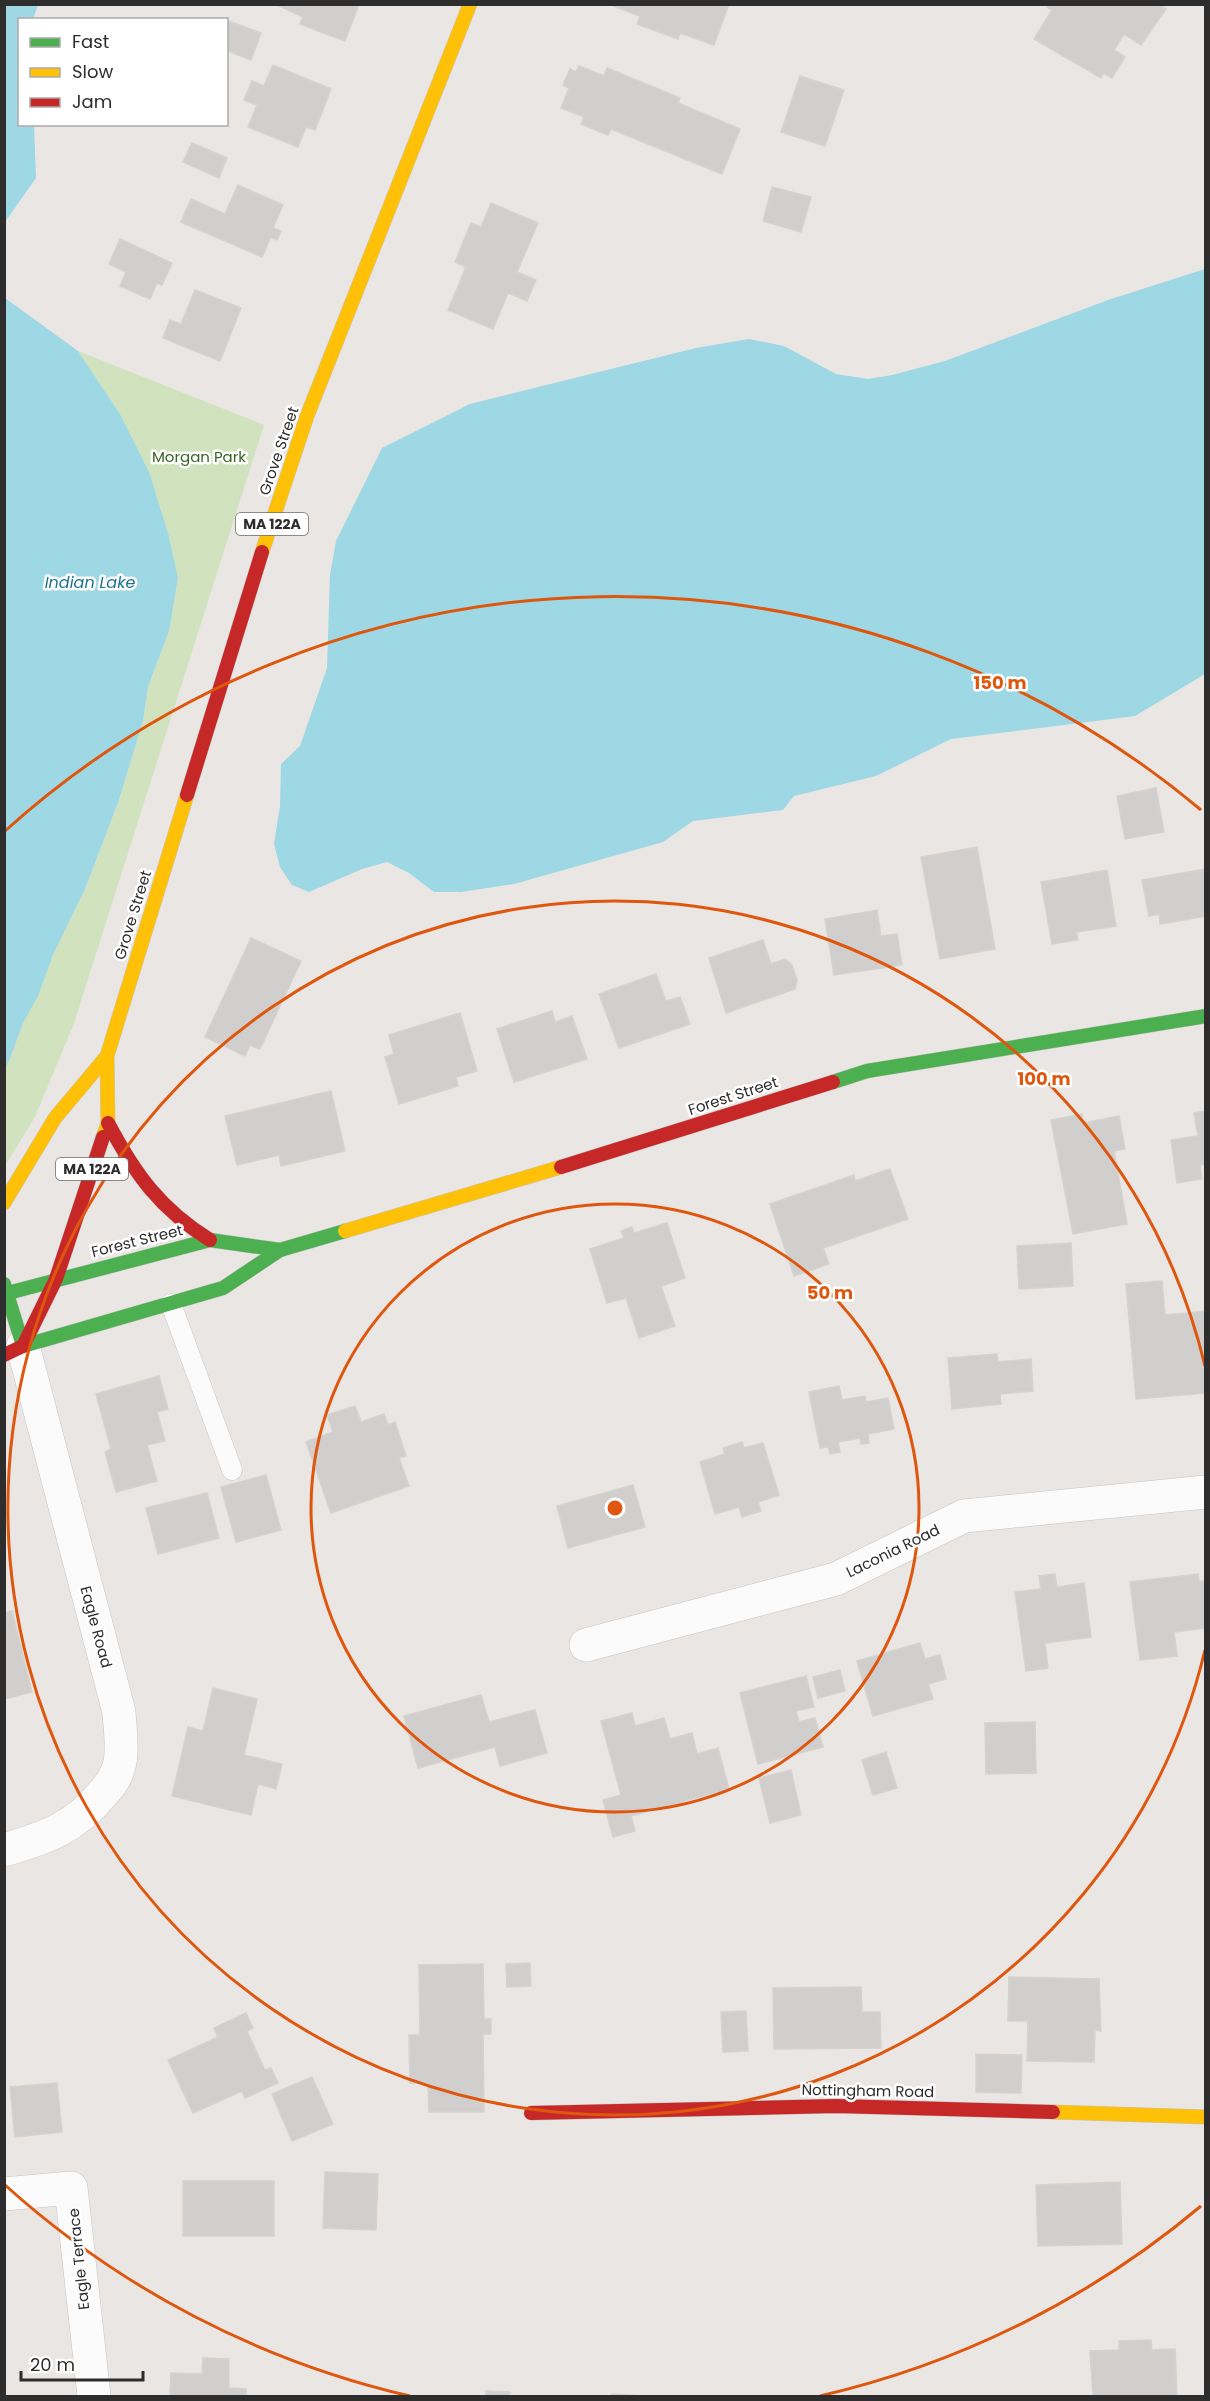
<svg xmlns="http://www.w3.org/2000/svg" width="1210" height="2401" font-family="Poppins,sans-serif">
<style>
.green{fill:#d1e2bf}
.water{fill:#9ed8e4}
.building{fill:#d1cfcd;stroke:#d5d2cf;stroke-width:1.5}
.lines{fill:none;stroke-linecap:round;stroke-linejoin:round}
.lane-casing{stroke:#c6c5c5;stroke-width:21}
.street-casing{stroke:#c6c5c5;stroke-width:34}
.fast-casing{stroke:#c6c5c5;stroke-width:15}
.slow-casing{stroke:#c6c5c5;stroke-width:15}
.jam-casing{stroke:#c6c5c5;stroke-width:15}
.lane{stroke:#fcfbfb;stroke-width:20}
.street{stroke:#fcfbfb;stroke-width:33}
.fast{stroke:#4caf50;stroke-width:14}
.slow{stroke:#ffc107;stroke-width:14}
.jam{stroke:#c62828;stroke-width:14}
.ring{fill:none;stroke:#df570e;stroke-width:3}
.labels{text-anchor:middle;stroke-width:5;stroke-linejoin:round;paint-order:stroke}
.shield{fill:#fff;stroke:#6c6c6c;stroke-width:1.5}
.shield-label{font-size:14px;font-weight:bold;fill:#2d2d2d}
.street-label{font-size:15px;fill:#2d2d2d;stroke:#fff}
.park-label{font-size:15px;fill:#356422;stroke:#fff}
.water-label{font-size:16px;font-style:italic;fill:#1b7392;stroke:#fff}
.centre{fill:#df570e;stroke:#fff;stroke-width:3}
.ring-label{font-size:18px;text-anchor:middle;font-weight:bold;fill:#df570e;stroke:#fff;stroke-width:5;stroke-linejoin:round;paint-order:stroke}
</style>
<rect width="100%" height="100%" fill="#eae6e3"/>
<polygon class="green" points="78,351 264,425 74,1023 35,1117 5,1166 5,1069 11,1056 23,1023 37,996 53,955 85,889 119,800 143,721 148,687 169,631 178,578 161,510 120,414"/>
<g class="water">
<polygon points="5,4 38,5 33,19 20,20 20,124 34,125 36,178 5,222"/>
<polygon points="1205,269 1205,674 1135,716 951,739 876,776 794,796 783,810 693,821 663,842 514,884 461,892 434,892 409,873 387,862 362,869 309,892 292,885 280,867 274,844 280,806 281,764 300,746 327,668 330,575 336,541 382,448 470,404 696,348 749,339 784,346 836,374 868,379 892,375 945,361 1108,300"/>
<polygon points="5,298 78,351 120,414 149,472 168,533 178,578 169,631 148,687 143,721 119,800 85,889 53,955 38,996 23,1023 11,1056 5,1069"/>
</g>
<g class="building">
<polygon points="275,4 359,4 345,41 300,24 303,17"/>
<polygon points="608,4 729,4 714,45 680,33 678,39 637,24 640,16"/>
<polygon points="1048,4 1158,4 1166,9 1141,45 1124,34 1114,50 1125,57 1112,78 1104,73 1101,78 1034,39 1052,10 1047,7"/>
<polygon points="226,20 261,33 251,60 226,50"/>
<polygon points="273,65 331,89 315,130 306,127 298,147 248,127 257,105 244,100 252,81 264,86"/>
<polygon points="579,66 604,76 607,68 680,98 678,103 740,129 722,174 611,129 608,135 581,124 584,117 561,108 569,88 563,85 570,69 576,72"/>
<polygon points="800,76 844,90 825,146 781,132"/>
<polygon points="192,143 227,158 219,178 183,162"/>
<polygon points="238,185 283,205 273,228 281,231 277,240 271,237 262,257 181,222 191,199 225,214"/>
<polygon points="772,187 811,197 801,232 763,221"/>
<polygon points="491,203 538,223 517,272 536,280 527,301 508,293 493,329 448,310 466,267 455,262 471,223 481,227"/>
<polygon points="120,239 172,263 162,285 157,283 150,299 120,286 126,272 109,264"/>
<polygon points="195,290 241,308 220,361 163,338 170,320 181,324"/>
<polygon points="1156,788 1164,832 1125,839 1117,796"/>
<polygon points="977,847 995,949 940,959 921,857"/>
<polygon points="1206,869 1206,916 1160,924 1159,914 1149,916 1142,880"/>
<polygon points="1107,870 1116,926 1076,932 1078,940 1052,944 1041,882"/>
<polygon points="877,910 881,936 897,934 902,965 834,975 825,919"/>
<polygon points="251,938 301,961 260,1049 250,1045 245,1056 205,1037"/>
<polygon points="763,940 771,964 785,959 792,965 797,980 795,989 726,1013 709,958"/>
<polygon points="656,974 666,1001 680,997 690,1024 619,1048 599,994"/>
<polygon points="552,1011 555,1022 572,1016 587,1059 514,1082 497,1029"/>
<polygon points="460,1013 477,1071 456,1077 458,1086 399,1104 385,1057 394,1054 389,1035"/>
<polygon points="331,1091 345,1151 281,1166 279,1155 237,1165 225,1116"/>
<polygon points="1206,1111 1206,1164 1200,1165 1202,1179 1177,1183 1171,1140 1198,1136 1194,1113"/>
<polygon points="1082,1114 1083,1123 1119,1116 1125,1149 1114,1151 1127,1224 1073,1234 1051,1120"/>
<polygon points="890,1169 908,1219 823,1248 829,1264 794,1276 770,1204 854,1175 855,1181"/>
<polygon points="667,1223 685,1278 661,1286 675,1326 639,1338 626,1298 607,1303 590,1249 624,1238 621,1231 632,1227 634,1233"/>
<polygon points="1071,1243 1073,1286 1019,1289 1017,1246"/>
<polygon points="1162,1281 1165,1315 1206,1311 1206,1393 1136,1399 1126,1284"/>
<polygon points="997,1354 998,1362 1031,1359 1033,1391 1000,1394 1001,1404 952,1409 948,1358"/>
<polygon points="159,1376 168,1409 157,1412 165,1441 147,1445 157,1481 116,1492 105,1452 111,1449 96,1394"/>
<polygon points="839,1386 842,1400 865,1396 866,1402 888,1398 894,1429 868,1434 869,1443 861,1444 860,1438 838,1442 840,1452 830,1454 828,1447 820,1448 809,1392"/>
<polygon points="355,1406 361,1422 384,1414 388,1425 395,1422 406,1456 399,1458 409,1486 331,1513 306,1442 333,1432 327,1415"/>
<polygon points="742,1442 744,1448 763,1443 779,1495 758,1502 761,1511 742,1517 739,1507 715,1514 700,1462 725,1454 723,1448"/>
<polygon points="266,1475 281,1530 236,1542 221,1487"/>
<polygon points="633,1485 645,1527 568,1548 557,1506"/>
<polygon points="207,1493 219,1538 158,1554 146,1508"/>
<polygon points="1055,1574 1057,1587 1084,1583 1091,1637 1045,1643 1048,1668 1026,1671 1015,1592 1041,1589 1039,1576"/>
<polygon points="1198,1574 1199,1581 1206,1581 1206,1628 1174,1632 1177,1656 1140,1660 1130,1582"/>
<polygon points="12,1611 32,1692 4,1699 4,1613"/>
<polygon points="920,1643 925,1659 940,1655 946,1679 928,1684 933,1699 873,1716 857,1661"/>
<polygon points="840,1670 845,1691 818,1698 813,1677"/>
<polygon points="806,1676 814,1707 796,1711 799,1722 815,1718 823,1747 758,1764 740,1693"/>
<polygon points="213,1688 257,1699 244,1755 282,1764 276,1789 258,1784 251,1815 172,1796 188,1727 203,1731"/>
<polygon points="481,1695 489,1722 535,1710 547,1753 500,1766 495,1747 418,1768 404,1716"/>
<polygon points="632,1713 635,1726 664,1718 670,1739 692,1733 697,1754 718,1748 729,1789 631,1816 635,1831 613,1837 603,1800 621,1795 601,1721"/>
<polygon points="1035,1722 1036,1773 986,1774 985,1723"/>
<polygon points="886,1752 897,1788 873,1795 862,1760"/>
<polygon points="791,1770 801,1815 770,1823 759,1778"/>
<polygon points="530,1963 531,1986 507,1987 506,1964"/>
<polygon points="483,1964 484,2019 491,2019 491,2034 483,2034 484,2112 429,2112 428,2083 410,2083 409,2035 420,2035 419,1965"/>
<polygon points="1009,1977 1099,1979 1101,2031 1095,2030 1094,2062 1027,2061 1028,2021 1008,2021"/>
<polygon points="861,1987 862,2012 880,2012 881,2048 774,2049 773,1988"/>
<polygon points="746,2011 748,2051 723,2052 721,2012"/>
<polygon points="246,2013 253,2028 247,2031 265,2070 271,2068 278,2083 245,2098 242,2091 193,2113 168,2060 218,2037 214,2028"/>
<polygon points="976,2054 1022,2055 1021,2093 976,2092"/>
<polygon points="312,2077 333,2124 292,2141 272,2094"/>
<polygon points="57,2083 62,2132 15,2137 10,2087"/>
<polygon points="325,2172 378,2174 376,2230 323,2228"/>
<rect x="183" y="2181" width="91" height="55"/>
<polygon points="1120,2182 1122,2244 1038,2246 1036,2185"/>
<polygon points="1151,2340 1152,2350 1175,2349 1177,2396 1093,2396 1090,2351 1119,2350 1119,2341"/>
<polygon points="203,2358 229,2359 229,2388 246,2389 246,2396 170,2396 171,2373 202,2374"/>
<polygon points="486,2391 510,2392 510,2396 486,2396"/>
<polygon points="612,2394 641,2396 611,2396"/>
</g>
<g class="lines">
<g class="lane-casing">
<polyline id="lane" points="171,1304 232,1470"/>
</g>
<g class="street-casing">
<g id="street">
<polyline points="586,1645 836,1579 964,1516 1206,1492"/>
<path d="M4,1850C45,1838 75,1828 102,1794C110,1786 118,1774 120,1762C123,1746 120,1729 119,1712L23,1346"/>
<polyline points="4,2194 71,2188 94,2396"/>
</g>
</g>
<g class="fast-casing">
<g id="fast">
<polyline points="833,1082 867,1071 1206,1016"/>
<polyline points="4,1284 23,1346"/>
<polyline points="4,1294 210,1240 280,1250"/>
<polyline points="23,1346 223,1288 280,1250 345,1231"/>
</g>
</g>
<g class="slow-casing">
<g id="slow">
<polyline points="262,552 307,416 470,4"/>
<polyline points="103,1137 108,1123 107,1056 187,795"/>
<polyline points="4,1203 55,1118 107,1056"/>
<polyline points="345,1231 561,1167"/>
<polyline points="1053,2112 1206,2117"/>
</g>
</g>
<g class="jam-casing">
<g id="jam">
<polyline points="187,795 262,552"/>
<path d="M108,1123C135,1174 160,1209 210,1240"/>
<polyline points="561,1167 833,1082"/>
<polyline points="4,1355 23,1346 56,1279 103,1137"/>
<polyline points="531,2113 836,2106 1053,2112"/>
</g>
</g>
<use href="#lane" class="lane"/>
<use href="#street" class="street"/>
<use href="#fast" class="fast"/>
<use href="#slow" class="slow"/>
<use href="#jam" class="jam"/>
</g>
<g class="ring">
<circle cx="615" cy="1508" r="304"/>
<path d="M1205 1650A607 607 0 1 1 1205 1366"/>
<path d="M1201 2206A911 911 0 0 1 820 2396M410 2396A911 911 0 0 1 5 2185M5 831A911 911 0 0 1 1201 810"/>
</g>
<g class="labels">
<g class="shield">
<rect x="236" y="513" width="72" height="22" rx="4.5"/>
<rect x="56" y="1158" width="72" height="22" rx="4.5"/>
</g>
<g class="shield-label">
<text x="272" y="529">MA 122A</text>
<text x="92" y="1174">MA 122A</text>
</g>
<g class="street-label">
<text transform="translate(279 451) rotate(-71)" y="5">Grove Street</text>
<text transform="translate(133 915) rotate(-73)" y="5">Grove Street</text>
<text transform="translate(733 1096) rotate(-18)" y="5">Forest Street</text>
<text transform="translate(137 1241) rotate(-14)" y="5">Forest Street</text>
<text transform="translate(893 1551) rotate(-26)" y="5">Laconia Road</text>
<text transform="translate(96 1627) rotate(75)" y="5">Eagle Road</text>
<text transform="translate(868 2091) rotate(1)" y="5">Nottingham Road</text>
<text transform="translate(79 2259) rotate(-96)" y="5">Eagle Terrace</text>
</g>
<g class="park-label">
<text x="199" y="462">Morgan Park</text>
</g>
<g class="water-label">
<text x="90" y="588">Indian Lake</text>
</g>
</g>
<circle cx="615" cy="1508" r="9" class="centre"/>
<g class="ring-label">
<text x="1000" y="689">150 m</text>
<text x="1044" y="1085">100 m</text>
<text x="830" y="1299">50 m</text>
</g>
<rect width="1210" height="2401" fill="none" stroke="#2d2d2d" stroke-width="12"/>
<rect x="18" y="18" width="210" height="108" fill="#ffffff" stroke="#ababab" stroke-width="1.5"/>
<rect x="30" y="38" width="30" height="9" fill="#4caf50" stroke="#ababab" stroke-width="1.5"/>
<text x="72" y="48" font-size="18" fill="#2d2d2d">Fast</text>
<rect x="30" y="68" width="30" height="9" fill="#ffc107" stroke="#ababab" stroke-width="1.5"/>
<text x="72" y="78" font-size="18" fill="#2d2d2d">Slow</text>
<rect x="30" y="98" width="30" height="9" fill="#c62828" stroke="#ababab" stroke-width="1.5"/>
<text x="72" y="108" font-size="18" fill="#2d2d2d">Jam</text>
<path d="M21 2371v9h122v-9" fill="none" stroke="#2d2d2d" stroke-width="3"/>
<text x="30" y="2371" font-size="18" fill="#2d2d2d" stroke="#ffffff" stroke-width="4.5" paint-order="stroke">20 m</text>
</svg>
